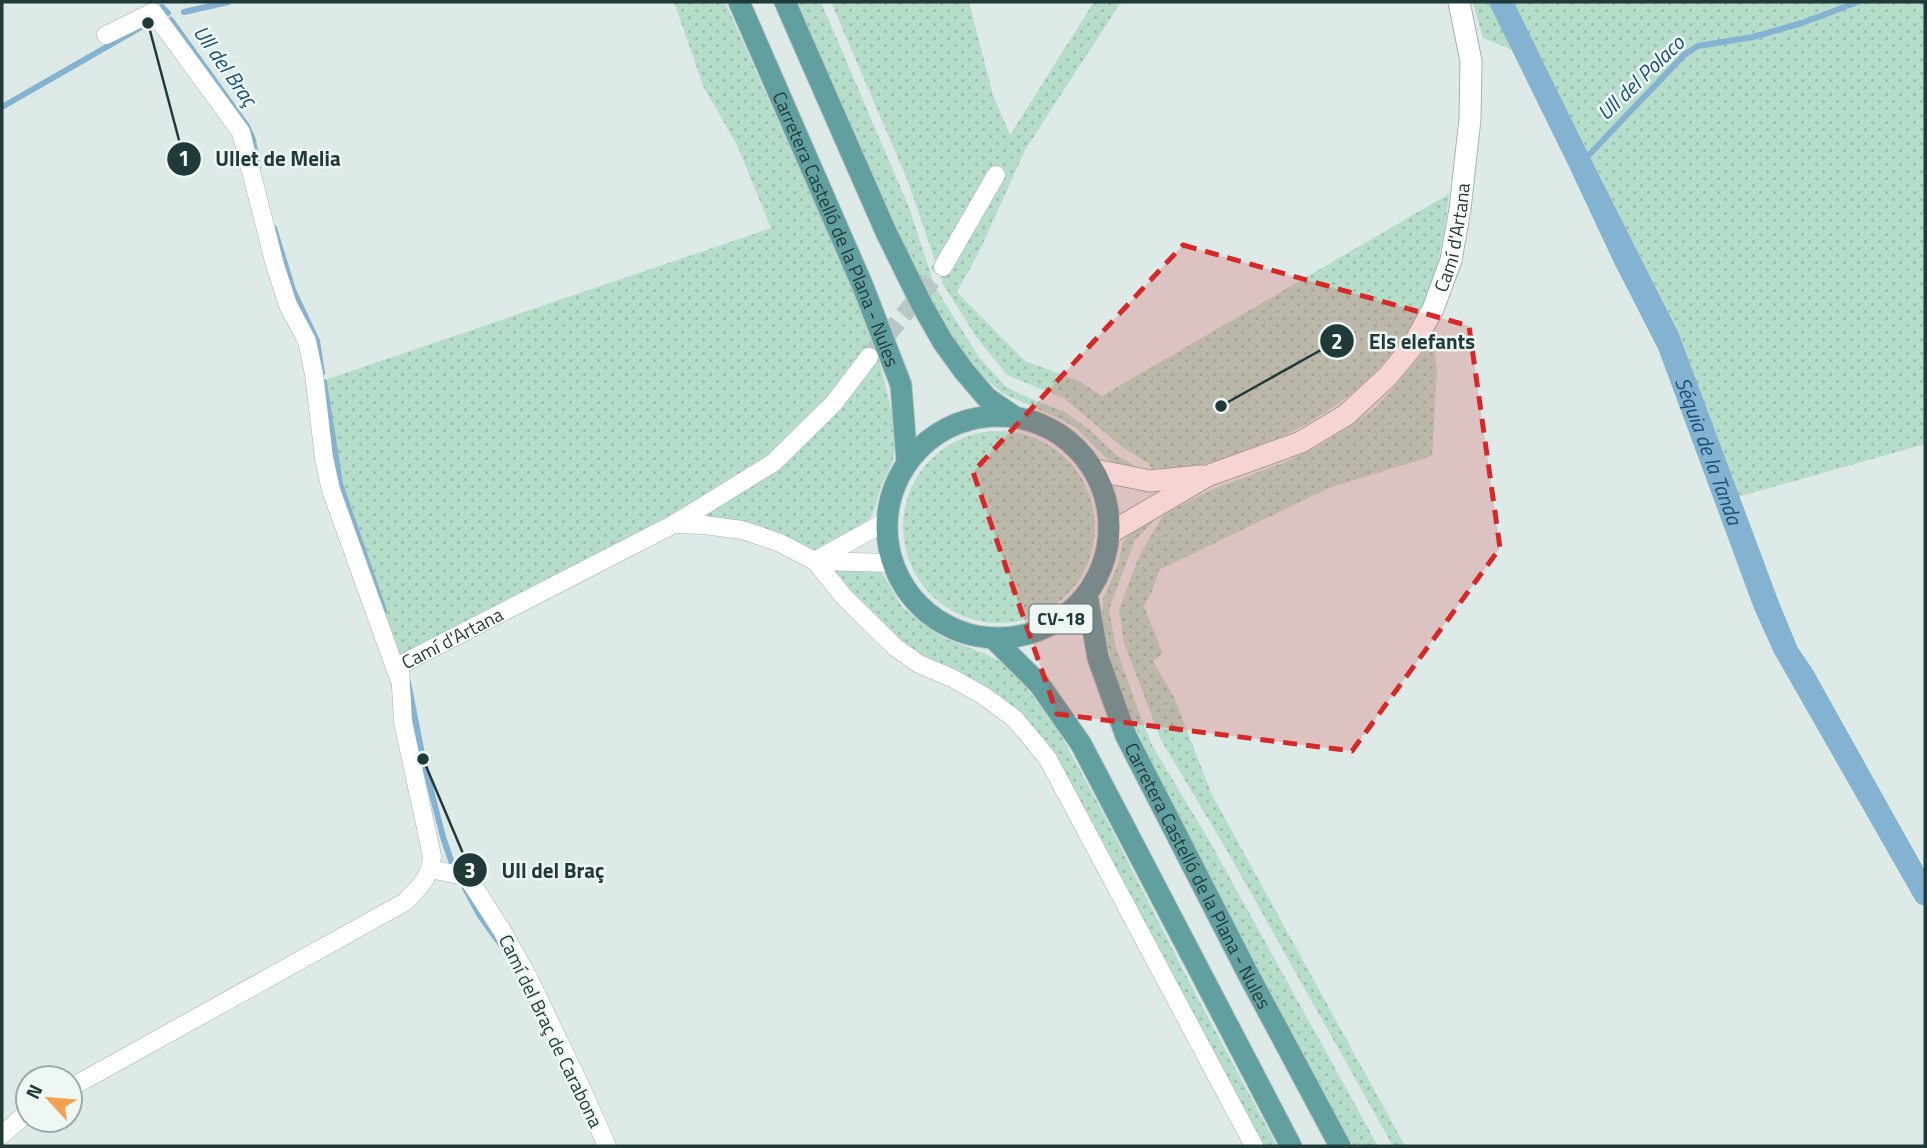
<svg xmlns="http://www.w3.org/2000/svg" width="1927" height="1148" font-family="'Titillium Web',sans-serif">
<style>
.grass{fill:url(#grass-dots)}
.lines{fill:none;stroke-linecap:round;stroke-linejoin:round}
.stream{stroke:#84b2d1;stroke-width:6}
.canal{stroke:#84b2d1;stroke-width:23}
.street-tunnel{stroke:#b8c7c5;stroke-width:18;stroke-dasharray:18 9;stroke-linecap:butt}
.street-casing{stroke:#a1b2b0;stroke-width:19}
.secondary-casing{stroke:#9db6b3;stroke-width:23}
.primary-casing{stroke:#bcc4c4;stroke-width:23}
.street{stroke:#fff;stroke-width:18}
.secondary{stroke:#fff;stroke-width:21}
.primary{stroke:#62a0a0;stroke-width:21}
.marked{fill:#d62828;fill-opacity:0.2;stroke:#d62828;stroke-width:5;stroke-dasharray:14 9;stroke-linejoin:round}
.labels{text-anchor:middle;stroke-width:5;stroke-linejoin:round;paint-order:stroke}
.shield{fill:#eef7f4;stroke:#5d7371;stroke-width:2}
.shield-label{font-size:18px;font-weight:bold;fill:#1f3a39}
.street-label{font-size:19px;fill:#1f3a39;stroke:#eef7f4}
.water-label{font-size:21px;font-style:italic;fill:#194f76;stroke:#eef7f4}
.leader{fill:none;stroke:#1f3a39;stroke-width:2.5}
.callout-dot{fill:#1f3a39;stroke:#eef7f4;stroke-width:2.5}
.mark-label{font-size:21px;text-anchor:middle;font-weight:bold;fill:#fff}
.callout-label{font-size:21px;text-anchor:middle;font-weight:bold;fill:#1f3a39;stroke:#eef7f4;stroke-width:5;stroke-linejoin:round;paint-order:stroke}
</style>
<defs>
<pattern id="grass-dots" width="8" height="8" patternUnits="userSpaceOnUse" patternTransform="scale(1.75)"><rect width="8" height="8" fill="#b6dcca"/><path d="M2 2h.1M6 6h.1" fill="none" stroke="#9cbeae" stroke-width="1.8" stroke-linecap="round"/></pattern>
</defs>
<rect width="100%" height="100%" fill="#deeae8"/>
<g class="grass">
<polygon points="674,2 725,2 850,282 880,364 895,425 895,445 893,461 881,487 872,516 862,527 814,553 696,518 738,481 397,662 335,485 322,381 771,228 737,145 704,88"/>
<polygon points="797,2 821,2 909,207 935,287 979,357 1005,386 1022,395 1065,412 1090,430 1115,454 1135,466 1139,471 1120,467 1107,459 1076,428 1062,420 1002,393 980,374 962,352 917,274"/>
<path d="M831,2H969L993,95L1010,135L1094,2H1121L1025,150L980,250L957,292L1025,361L1077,380L1102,396L1449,194C1445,229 1440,265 1426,298C1380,402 1263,460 1155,473L1149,464L1121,446L1065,399L1007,375L977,338L943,284L907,179Z"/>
<polygon points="1473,2 1491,2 1513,50 1483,38"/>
<polygon points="1510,2 1925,2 1925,444 1738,497 1676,326"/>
<polygon points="1434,339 1437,371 1432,456 1329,488 1159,570 1153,589 1144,606 1163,654 1153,661 1174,697 1212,795 1405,1146 1393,1146 1229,854 1161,740 1124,643 1119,609 1140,554 1164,514 1213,489 1283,463 1322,444 1374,409 1396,385"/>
<circle cx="999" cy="527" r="96"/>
<polygon points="1153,519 1152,523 1135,540 1109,609 1116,648 1144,726 1153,747 1210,842 1378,1146 1353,1146 1230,916 1154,769 1134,724 1113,668 1102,621 1103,599 1118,564 1123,542 1132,531"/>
<polygon points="879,568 903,608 942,637 988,655 1005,665 1022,682 1058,730 1101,809 1195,993 1277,1146 1259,1146 1018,717 900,644 829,569"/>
</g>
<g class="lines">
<g class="stream">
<polyline points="1508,2 1675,332 1776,603 1795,649 1810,671 1925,877"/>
<polyline points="162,7 168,13"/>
<polyline points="184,12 228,2"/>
<polyline points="171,20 247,126 253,140 258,167"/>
<polyline points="2,107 143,26"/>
<polyline points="1579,161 1587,157 1684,55 1698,46 1753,37 1802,23 1858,2"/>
<polyline points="274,228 293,290 317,341 322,373"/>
<polyline points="324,382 340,484 384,611"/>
<polyline points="408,682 423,759 443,837 453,866"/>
<polyline points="464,886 480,916 501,945"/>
</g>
<path class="canal" id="s1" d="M1501,2L1579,161L1625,259L1669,345L1765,605L1784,647L1925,894"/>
<polyline class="street-tunnel" points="869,357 943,267"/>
<g class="street-casing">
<g id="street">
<polyline points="106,35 153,12 241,132 275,265 288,305 307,341 314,374 324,458 331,490 399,679"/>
<polyline points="943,267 996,175"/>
<polyline points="674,524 773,463 834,403 869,357"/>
<polyline points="818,559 887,521"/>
<polyline points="815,561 844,597 895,647 919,664 952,678 984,696 1015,719 1048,759 1254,1146"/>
<polyline points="431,869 463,876 470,881 501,929 527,975 580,1085 607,1146"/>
<path id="s2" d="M70,1088L405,902C420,886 430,879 432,856L403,722L400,669L402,664L674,524L704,525L742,530L778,542L815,561L892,563"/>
<polyline points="2,1135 28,1112"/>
</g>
</g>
<g class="secondary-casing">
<g id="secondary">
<polyline points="1095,470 1150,481 1201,476"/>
<path id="s3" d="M1110,533L1207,476L1301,442L1346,415L1388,376L1412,347L1433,309L1451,260L1460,209L1470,119L1471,61L1459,2"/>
</g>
</g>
<g class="primary-casing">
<g id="primary">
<path id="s4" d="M739,2L862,284L901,385L907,462"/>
<polyline points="785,2 886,232 922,305 943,342 964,371 987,398 1012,415"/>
<circle cx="998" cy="527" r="111"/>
<path id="s5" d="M1087,595L1098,658L1126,736L1246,970L1340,1146"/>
<polyline points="993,638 1039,684 1081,744 1291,1146"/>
</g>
</g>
<use href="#street" class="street"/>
<use href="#secondary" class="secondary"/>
<use href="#primary" class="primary"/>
</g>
<path class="marked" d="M1183,245L1469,326L1500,548L1352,751L1057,714L973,472Z"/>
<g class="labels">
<rect class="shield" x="1029.5" y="604.5" width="63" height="29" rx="5"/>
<g class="shield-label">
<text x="1061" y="625">CV-18</text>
</g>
<g class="street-label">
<text dy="7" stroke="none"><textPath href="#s4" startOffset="247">Carretera Castelló de la Plana - Nules</textPath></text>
<text dy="7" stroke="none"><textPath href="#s3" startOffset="478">Camí d'Artana</textPath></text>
<text dy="7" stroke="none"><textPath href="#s2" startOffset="690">Camí d'Artana</textPath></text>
<text dy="7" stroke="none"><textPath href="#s5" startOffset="304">Carretera Castelló de la Plana - Nules</textPath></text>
<text transform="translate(551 1031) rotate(64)" y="7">Camí del Braç de Carabona</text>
</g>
<g class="water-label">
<text transform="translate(225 66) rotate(55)" y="7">Ull del Braç</text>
<text transform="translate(1641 78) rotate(-44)" y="7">Ull del Polaco</text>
<text dy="7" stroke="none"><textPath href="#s1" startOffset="495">Séquia de la Tanda</textPath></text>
</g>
</g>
<path class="leader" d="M148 23L184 159M1221 406L1337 341M423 759L470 870"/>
<g class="callout-dot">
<circle cx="148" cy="23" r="7"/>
<circle cx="1221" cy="406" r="7"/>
<circle cx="423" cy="759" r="7"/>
<circle cx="184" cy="159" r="18"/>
<circle cx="1337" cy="341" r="18"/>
<circle cx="470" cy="870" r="18"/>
</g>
<g class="mark-label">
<text x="184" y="166">1</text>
<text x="1337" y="349">2</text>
<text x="470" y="878">3</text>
</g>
<g class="callout-label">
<text x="278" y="166">Ullet de Melia</text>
<text x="1422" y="349">Els elefants</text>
<text x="553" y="878">Ull del Braç</text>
</g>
<rect width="1927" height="1148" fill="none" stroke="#1f3a39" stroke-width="7"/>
<g transform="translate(49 1099) rotate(296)"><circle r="33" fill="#eef7f4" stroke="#9baba9" stroke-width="2"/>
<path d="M0-5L12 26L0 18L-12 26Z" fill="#f4a252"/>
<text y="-10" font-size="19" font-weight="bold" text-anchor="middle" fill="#1f3a39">N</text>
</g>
</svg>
